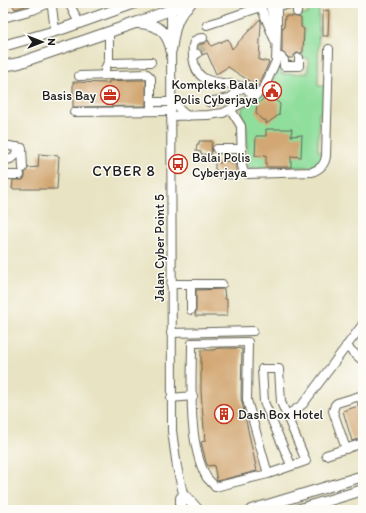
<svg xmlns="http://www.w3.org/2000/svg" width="366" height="513" font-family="Itim,sans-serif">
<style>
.green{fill:#90de9c;stroke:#567d5c}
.building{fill:#d2a773}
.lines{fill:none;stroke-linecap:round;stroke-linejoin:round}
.minor-tunnel{stroke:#bfbba1;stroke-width:8;stroke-dasharray:8 4;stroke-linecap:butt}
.minor-casing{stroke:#636256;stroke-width:10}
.major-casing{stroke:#636256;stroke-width:12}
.minor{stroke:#fff;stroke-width:8}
.major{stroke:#fff;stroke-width:10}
.labels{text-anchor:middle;stroke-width:3;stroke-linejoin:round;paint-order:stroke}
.poi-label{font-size:13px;fill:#1c1c1c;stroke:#fdfcf7;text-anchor:end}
.street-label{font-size:13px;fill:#1c1c1c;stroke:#fdfcf7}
.quarter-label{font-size:15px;letter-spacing:1px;fill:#1c1c1c;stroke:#fdfcf7}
</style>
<rect width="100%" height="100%" fill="#fdfcf7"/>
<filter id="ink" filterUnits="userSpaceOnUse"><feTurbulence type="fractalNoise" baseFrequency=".025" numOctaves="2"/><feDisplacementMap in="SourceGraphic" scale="8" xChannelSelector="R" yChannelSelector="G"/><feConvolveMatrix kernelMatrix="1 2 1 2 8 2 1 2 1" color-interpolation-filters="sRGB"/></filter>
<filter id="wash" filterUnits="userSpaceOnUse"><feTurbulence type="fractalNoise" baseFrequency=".012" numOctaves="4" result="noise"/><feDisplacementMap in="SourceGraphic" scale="16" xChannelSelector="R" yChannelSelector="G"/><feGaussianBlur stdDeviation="0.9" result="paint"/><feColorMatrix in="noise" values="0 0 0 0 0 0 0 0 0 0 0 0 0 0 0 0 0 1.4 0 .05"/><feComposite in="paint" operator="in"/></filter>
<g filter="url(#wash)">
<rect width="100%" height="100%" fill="#e8e3c2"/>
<path class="green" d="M308,3H319L318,86H324L323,112L319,113L318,151L323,152C323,159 318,164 311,167L247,168V127L242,115V108C255,99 267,90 275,76C278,71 276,65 280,61L281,62L282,68L281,74L308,73V58H302L304,29L301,27V15L308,14Z"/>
<g id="blocks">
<g class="building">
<polygon points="12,3 35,3 15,9"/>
<polygon points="329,10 328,36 323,36 323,11"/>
<polygon points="285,16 293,16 301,18 301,27 304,29 303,51 302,53 296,53 292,58 289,58 282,52 282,28 284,27"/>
<polygon points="260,19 261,22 259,60 269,62 259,85 257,86 228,67 216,74 207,53 202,55 202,51 198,49 199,45 206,43 208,40 211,46 228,39 232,49"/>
<polygon points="132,80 146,80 146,106 73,107 73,82 109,83 109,81"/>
<polygon points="264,98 274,99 280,104 279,115 266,124 266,120 262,120 256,113 257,105"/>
<polygon points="266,129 292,129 291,136 302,135 301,157 291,156 291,167 266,167 266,155 255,156 256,136 266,136"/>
<polygon points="199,141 212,141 211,155 201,154 201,152 196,151 197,144 199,144"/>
<polygon points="39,154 59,156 57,189 12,189 13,180 23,180 25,177 25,173 28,168 38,167"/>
<polygon points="222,161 231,161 230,164 236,164 236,179 217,178 218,170 215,170 215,162 221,163"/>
<polygon points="224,289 225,299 227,299 227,316 195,316 196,310 196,290"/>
<polygon points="219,348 235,348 242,349 241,398 257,471 217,481 214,465 208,466 206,462 201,442 205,441 201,392 201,350 213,350"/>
<polygon points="358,406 360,409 363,410 363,437 352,441 343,411"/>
</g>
</g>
</g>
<g filter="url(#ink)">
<use href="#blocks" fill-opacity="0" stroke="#636256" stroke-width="1"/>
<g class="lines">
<polyline class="minor-tunnel" points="198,53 204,45 203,38"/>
<g class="minor-casing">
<g id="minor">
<polyline points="69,3 79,23"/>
<polyline points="171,3 172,431 177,467 183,493 181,498 183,503"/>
<polyline points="269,3 277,29 277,3"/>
<polyline points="273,8 280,5 297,4 297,12"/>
<polyline points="3,18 33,10 49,3 52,7 55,31"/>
<polyline points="207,25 261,7 275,41"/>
<path d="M197,54L193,56C192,47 192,38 203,38"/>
<path d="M193,56C196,89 220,79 243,87L247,89L254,97"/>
<polyline points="277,57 281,57 284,60 284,66 299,66 299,58"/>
<polyline points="113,63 151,62"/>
<polyline points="105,75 105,69 109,60 109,32"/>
<polyline points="79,76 147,74 151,78 151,110"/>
<polyline points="172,97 180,110 187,116"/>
<polyline points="151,102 171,102"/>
<polyline points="209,102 230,98 243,87"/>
<path d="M231,110L241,126L242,166L244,173L248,174L312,172C320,169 325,165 326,156L329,49"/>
<polyline points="74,112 171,111"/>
<polyline points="171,116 208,115 223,113 254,97 264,88 276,61 277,29"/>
<polyline points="3,145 22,148 23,168"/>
<polyline points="217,149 242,149"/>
<path d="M4,161C15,158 15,158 18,147"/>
<polyline points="3,175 20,175"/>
<polyline points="171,284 222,284"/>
<polyline points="191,284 191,310"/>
<polyline points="171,333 253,331"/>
<polyline points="346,346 363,361"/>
<polyline points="360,396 363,405"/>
<polyline points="171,398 193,396"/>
<polyline points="286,415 295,410 303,404 363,324"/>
<polyline points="346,449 333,411 335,405 337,403 363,395"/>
<polyline points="326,455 363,443"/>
<path d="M268,474L247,400L248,342L192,343C192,382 187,444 207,478C210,481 213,484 215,487L268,474L306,461L281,402L279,369H262L264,402L291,465"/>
</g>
</g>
<g class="major-casing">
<g id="major">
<path d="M138,23C157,24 166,30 171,48"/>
<polyline points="3,46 62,29 135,3"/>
<path d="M171,50C174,32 175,16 190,4"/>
<polyline points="3,66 19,63 138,22 189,3"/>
<polyline points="186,497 198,510"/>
<polyline points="181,510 181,498"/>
<polyline points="251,510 363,476"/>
<polyline points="297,510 363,490"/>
</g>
</g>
<use href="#minor" class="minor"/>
<use href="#major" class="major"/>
</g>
</g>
<defs>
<g id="civic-ring" transform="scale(1)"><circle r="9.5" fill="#fdfcf7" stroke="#c8321e" stroke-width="1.5"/><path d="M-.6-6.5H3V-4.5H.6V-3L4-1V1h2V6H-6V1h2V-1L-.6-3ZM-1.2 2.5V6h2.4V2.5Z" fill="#c8321e"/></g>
<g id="office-ring" transform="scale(1)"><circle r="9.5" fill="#fdfcf7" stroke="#c8321e" stroke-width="1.5"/><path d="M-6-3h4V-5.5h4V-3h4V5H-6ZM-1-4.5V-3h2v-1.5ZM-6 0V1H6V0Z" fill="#c8321e"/></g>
<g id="bus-ring" transform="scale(1)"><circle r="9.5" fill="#fdfcf7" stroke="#c8321e" stroke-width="1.5"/><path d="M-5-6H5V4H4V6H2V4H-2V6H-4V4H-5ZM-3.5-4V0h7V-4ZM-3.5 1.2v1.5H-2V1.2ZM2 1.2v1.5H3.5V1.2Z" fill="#c8321e"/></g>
<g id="building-ring" transform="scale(1)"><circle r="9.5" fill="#fdfcf7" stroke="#c8321e" stroke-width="1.5"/><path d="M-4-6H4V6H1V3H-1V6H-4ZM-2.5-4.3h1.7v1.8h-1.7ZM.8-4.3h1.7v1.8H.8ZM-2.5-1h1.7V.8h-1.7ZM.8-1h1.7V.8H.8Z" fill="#c8321e"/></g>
</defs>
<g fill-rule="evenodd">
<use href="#civic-ring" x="272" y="91"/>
<use href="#office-ring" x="110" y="95"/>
<use href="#bus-ring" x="178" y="164"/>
<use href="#building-ring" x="224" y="414"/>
</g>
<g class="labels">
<g class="poi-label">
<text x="258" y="89">Kompleks Balai<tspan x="258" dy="15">Polis Cyberjaya</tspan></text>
<text x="96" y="100">Basis Bay</text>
<text x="192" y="162" text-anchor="start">Balai Polis<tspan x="192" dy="15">Cyberjaya</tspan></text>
<text x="238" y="419" text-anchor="start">Dash Box Hotel</text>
</g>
<g class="street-label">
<text transform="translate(159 248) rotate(-90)" y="5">Jalan Cyber Point 5</text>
</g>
<g class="quarter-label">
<text x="124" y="176">CYBER 8</text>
</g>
</g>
<rect width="366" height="513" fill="none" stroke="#fdfcf7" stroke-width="16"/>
<g transform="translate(42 42) rotate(90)" stroke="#fdfcf7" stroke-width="3" paint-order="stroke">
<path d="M0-3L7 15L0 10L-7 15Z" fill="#1c1c1c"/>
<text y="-6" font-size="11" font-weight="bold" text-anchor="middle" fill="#1c1c1c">N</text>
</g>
</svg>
